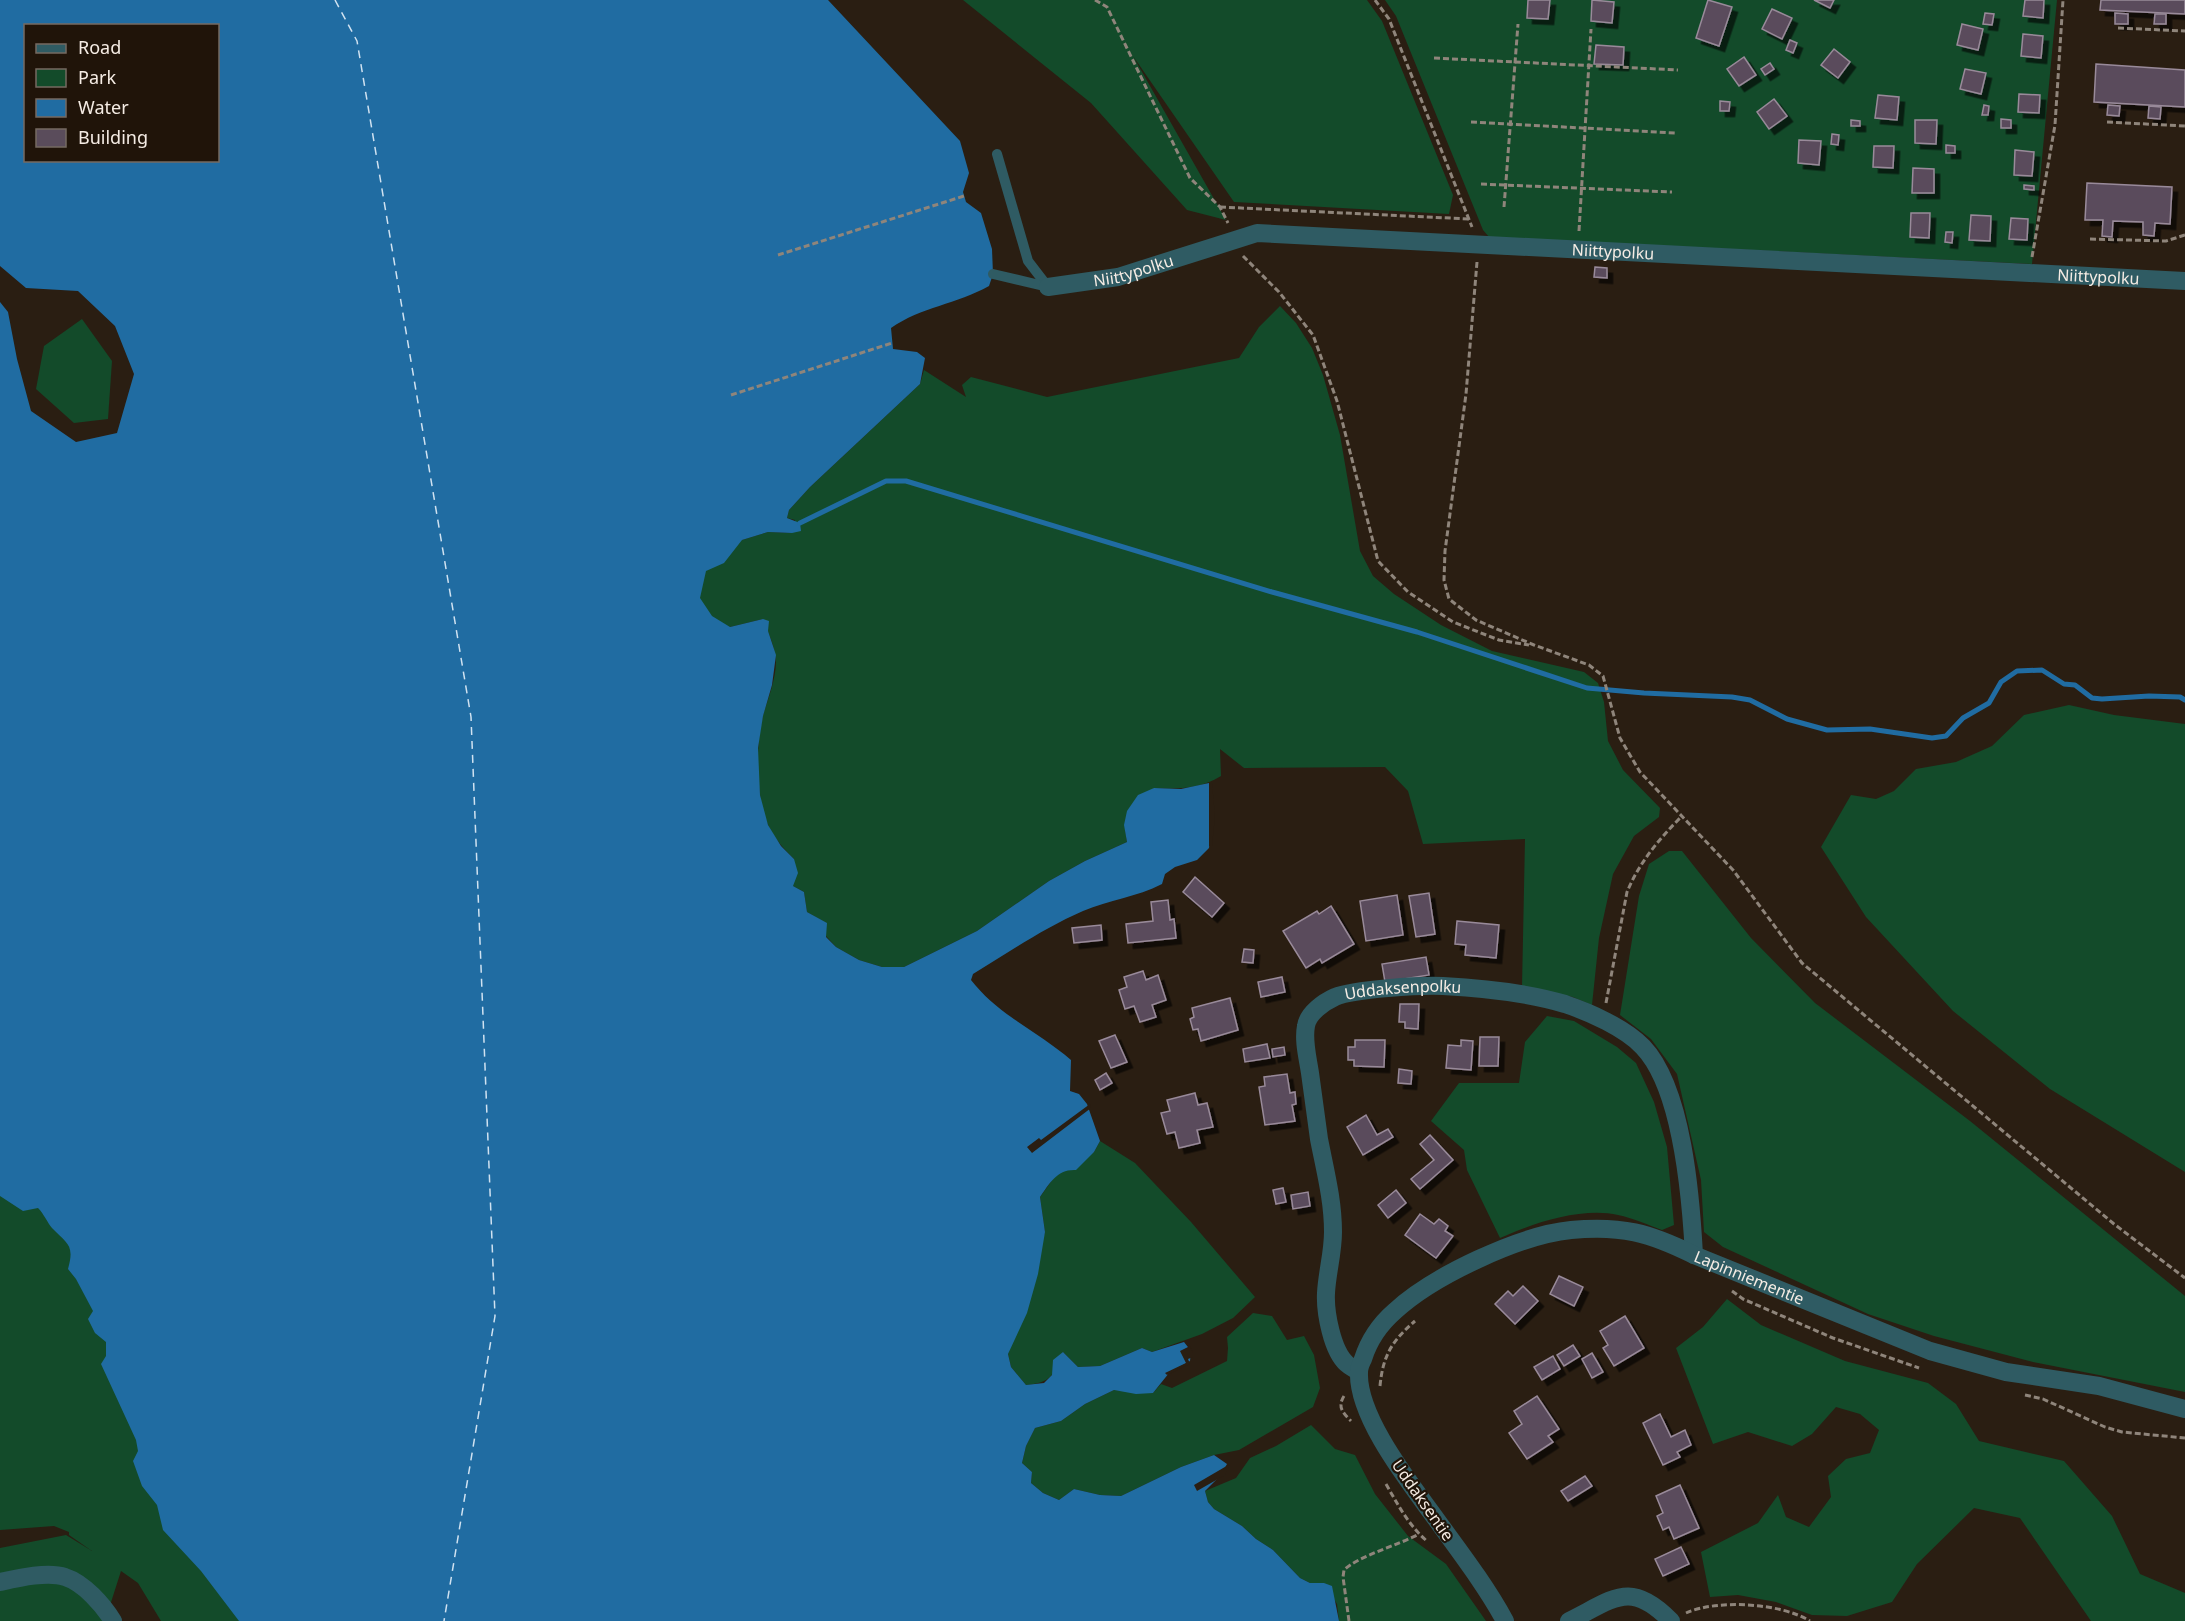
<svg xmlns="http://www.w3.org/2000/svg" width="2185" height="1621" font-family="'Noto Sans',sans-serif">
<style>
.green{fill:#134b2a}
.water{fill:#206ca2;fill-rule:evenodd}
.pier{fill:#2a1e12}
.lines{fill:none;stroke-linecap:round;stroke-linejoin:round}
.stream{stroke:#206ca2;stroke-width:5}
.ferry{stroke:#d0e2f1;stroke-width:1.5;stroke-dasharray:8 6;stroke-linecap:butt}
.building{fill:#5a4c5b;stroke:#998a9a;stroke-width:1.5;filter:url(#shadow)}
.path{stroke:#8f857b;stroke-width:3;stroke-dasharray:6 3;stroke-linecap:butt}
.service{stroke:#2f5b63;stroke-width:10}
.minor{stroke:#2f5b63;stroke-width:18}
.labels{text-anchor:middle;stroke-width:4.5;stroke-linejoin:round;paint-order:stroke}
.street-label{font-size:16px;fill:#f5ece4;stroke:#201409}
</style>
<defs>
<filter id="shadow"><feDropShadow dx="5.5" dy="5.5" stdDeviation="0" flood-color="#0009"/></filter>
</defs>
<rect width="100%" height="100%" fill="#2a1e12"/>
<g class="green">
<polygon points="963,0 1367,0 1382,21 1453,195 1449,214 1234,202 1133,56 1226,220 1187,210 1091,103"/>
<polygon points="1385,0 2057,0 2032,264 1489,237 1483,230 1396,16"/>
<path d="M1280,306L1296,323L1312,348L1323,375L1340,435L1360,551L1373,576L1394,594L1441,625L1492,651L1584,672L1598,683L1604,702L1608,741L1623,770L1660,808L1659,817L1634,836L1613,874L1599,938L1592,1005L1573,997L1522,987L1525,839L1423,844L1408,791L1385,767L1244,768L1220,749L1221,776C1200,789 1178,789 1154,788C1131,808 1121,809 1127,842L1085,861L1049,881L977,931L904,967H882L859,960L836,947L826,936V923L807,912L804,892L793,886L794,859C784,849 775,839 769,827C755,797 755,743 764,712C769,696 779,670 775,654C773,642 767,630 763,619L730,627L699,624L665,530L742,540L768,532L792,533L795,520L787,518L789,510L810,487L920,384L924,370L966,397L962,385L971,377L1047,397L1239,358L1259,327Z"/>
<polygon points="82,319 112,361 108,419 74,423 36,389 44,346"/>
<polygon points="2069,705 2114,715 2185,724 2185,1172 2050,1089 1953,1011 1866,917 1821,847 1851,795 1876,799 1894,791 1916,769 1956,762 1992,746 2024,715"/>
<polygon points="1669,851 1682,851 1751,938 1815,1003 1970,1121 2185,1296 2185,1392 2033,1362 1934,1336 1868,1314 1723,1247 1704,1232 1701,1180 1677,1074 1651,1039 1620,1015 1639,896 1649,864"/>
<polygon points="0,877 704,1621 161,1621 138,1583 121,1571 105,1621 0,1621 0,1548 66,1535 92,1551 69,1535 69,1532 54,1526 0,1530"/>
<path d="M1547,1016L1574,1021L1617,1047L1636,1063L1654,1102L1667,1147L1674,1225L1662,1230C1648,1225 1633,1218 1618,1215C1582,1207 1533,1223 1500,1238L1467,1170L1464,1150L1431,1121L1459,1083H1519L1525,1042Z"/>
<path d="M1100,1141L1135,1163L1191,1222L1255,1297L1233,1318L1202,1334L1152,1352L1142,1348L1100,1366L1078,1367L1063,1352C1052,1376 1053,1382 1026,1385L1011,1367L1008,1354L1045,1232L1040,1197L1055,1176L1094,1152Z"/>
<polygon points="1727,1299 1761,1325 1845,1361 1928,1383 1956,1404 1979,1441 2064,1461 2112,1516 2140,1574 2185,1593 2185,1621 2091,1621 2020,1518 1974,1508 1917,1564 1892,1602 1847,1616 1812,1615 1776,1602 1738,1595 1710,1597 1701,1552 1758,1523 1778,1495 1786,1517 1809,1527 1831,1497 1828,1476 1846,1459 1870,1453 1879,1430 1860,1414 1836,1407 1812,1434 1792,1446 1748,1432 1713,1444 1676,1348 1703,1327"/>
<polygon points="1253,1313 1272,1316 1287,1340 1304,1336 1314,1355 1320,1388 1313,1407 1239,1450 1214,1455 1181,1467 1121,1496 1100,1495 1074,1489 1059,1500 1043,1493 1031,1483 1032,1472 1022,1463 1026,1446 1035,1428 1061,1421 1085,1404 1114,1390 1153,1393 1161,1384 1172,1388 1227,1361 1228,1348 1227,1337"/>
<polygon points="1311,1425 1335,1449 1355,1455 1375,1494 1408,1536 1446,1564 1486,1621 1339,1621 1337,1604 1324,1583 1310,1583 1300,1578 1273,1550 1256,1539 1242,1526 1214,1509 1208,1502 1205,1491 1236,1478 1250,1458 1276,1446"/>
</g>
<path class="water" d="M0,0H828L960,141L969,173L963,192L966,202L981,213L992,249L993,274L989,286C957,304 921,307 891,328L893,349L917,352L925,358L920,384L810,487L789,510L787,518L800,523L801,531L792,533L768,532L742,540L724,563L706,571L700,598L712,616L730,627L763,619L769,621L768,631L776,655L772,685L763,716L758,748L760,795L768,825L781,846L794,859L798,873L793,886L804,892L807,912L827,923L826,937L836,947L859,960L882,967H904L977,931L1049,881L1085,861L1127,842L1124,825L1127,811L1138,795L1154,788L1181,789L1209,783L1212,816L1209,848L1197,860L1175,867L1165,874L1162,884C1137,897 1109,900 1083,911C1044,928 1009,952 973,974L971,980C998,1015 1039,1032 1071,1060L1070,1091L1079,1094L1087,1104L1100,1141L1094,1152L1076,1170C1057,1169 1050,1183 1040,1197L1045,1232L1038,1274L1027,1313L1008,1354L1011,1367L1026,1385L1044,1383L1052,1375L1053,1360L1063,1352L1078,1367L1100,1366L1142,1348L1152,1352L1184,1342L1191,1351L1190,1361L1169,1373L1153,1393L1136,1394L1114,1390L1085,1404L1061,1421L1035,1428L1026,1446L1022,1463L1032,1472L1031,1483L1043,1493L1059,1500L1074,1489L1100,1495L1121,1496L1181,1467L1214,1455L1227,1464L1221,1475L1205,1491L1208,1502L1214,1509L1242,1526L1256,1539L1273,1550L1300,1578L1310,1583H1324L1332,1586L1339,1621H239L201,1571L163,1530L157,1505L142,1486L133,1461L138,1451L136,1440L101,1364L106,1356V1342L95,1333L88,1319L93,1311L76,1279L68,1269C75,1244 67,1244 52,1228C47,1222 44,1214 38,1208L23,1211L0,1196V302L8,312L17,359L31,411L76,442L117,433L134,374L115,326L78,291L26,288L0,266ZM26,26H218V160H26Z"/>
<g class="pier">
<polygon points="1209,783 1212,783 1215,816 1212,846 1209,846"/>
<polygon points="1090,1104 1091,1108 1032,1153 1027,1147 1039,1138 1041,1140"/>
<polygon points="1190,1346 1193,1353 1193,1357 1188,1359 1190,1364 1167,1375 1165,1373 1186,1363 1180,1351"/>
<polygon points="1230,1464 1225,1475 1197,1491 1194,1485"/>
</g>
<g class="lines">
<polyline class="stream" points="800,523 886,481 906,481 1272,592 1417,632 1587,688 1644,693 1732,697 1750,700 1787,719 1827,730 1870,729 1932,738 1946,736 1963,718 1989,703 2001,682 2017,671 2042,670 2064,684 2075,685 2092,698 2102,699 2149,696 2180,697 2185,700"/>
<polyline class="ferry" points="335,0 357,41 471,717 495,1316 444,1621"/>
</g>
<g class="building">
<polygon points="1528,0 1550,0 1548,19 1527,18"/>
<polygon points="1592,0 1614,2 1612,23 1591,21"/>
<polygon points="1708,0 1732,7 1719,46 1696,38"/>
<polygon points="1814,0 1834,0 1830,8"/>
<polygon points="2025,0 2044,0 2043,18 2023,16"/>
<polygon points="2101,0 2185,0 2185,14 2100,10"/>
<polygon points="1772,9 1792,18 1782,39 1762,29"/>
<polygon points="1985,13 1994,14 1992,25 1983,24"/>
<polygon points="2115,13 2128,14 2128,24 2115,24"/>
<polygon points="2155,14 2166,14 2166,24 2154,24"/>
<polygon points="1962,24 1983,29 1978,50 1957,45"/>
<polygon points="2023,34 2043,36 2041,58 2021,56"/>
<polygon points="1790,40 1797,43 1793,53 1786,50"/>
<polygon points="1596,45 1624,47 1623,65 1594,64"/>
<polygon points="1834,49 1850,62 1838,78 1821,65"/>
<polygon points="1744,57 1756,75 1739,86 1727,69"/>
<polygon points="1770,63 1774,69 1765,75 1761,69"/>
<polygon points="2096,64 2185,70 2185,107 2094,102"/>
<polygon points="1965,69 1986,73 1981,94 1960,89"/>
<polygon points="2019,94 2040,95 2039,113 2018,112"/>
<polygon points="1878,95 1899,97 1897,120 1875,118"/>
<polygon points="1774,99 1787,116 1769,129 1757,112"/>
<polygon points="1720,101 1730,102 1729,111 1720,111"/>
<polygon points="1984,105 1989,106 1988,115 1982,115"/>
<polygon points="2108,105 2120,106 2119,116 2107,115"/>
<polygon points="2149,106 2161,107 2160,119 2148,118"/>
<polygon points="2001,119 2011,120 2011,128 2001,128"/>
<polygon points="1851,120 1860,121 1860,126 1851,126"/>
<polygon points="1915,120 1937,120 1936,144 1915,143"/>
<polygon points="1832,134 1839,135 1838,145 1831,144"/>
<polygon points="1799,140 1821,141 1819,165 1798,163"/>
<polygon points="1946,145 1955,146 1955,153 1946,153"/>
<polygon points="1874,146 1894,146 1893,168 1873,167"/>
<polygon points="2015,150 2034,152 2032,176 2014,175"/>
<polygon points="1913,168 1934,169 1934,193 1912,193"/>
<polygon points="2087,183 2172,187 2170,224 2155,223 2154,236 2143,235 2143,222 2113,221 2112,237 2102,236 2103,220 2085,220"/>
<polygon points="2024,185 2034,186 2034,190 2024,189"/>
<polygon points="1911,213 1930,213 1929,238 1910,237"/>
<polygon points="1971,215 1991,216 1990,241 1969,240"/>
<polygon points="2011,218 2028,219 2027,240 2009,239"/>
<polygon points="1946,232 1953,232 1952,243 1945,242"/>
<polygon points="1595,267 1607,268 1607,278 1594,277"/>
<polygon points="1195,877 1224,903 1212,917 1183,892"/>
<polygon points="1429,893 1435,934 1416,937 1409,896"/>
<polygon points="1397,895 1403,935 1366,941 1360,901"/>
<polygon points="1168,900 1170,920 1174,919 1176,938 1128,943 1126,924 1153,921 1151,902"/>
<polygon points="1331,906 1354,944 1322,963 1320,959 1306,968 1283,931 1317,911 1319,914"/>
<polygon points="1457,921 1499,925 1496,958 1465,955 1466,945 1455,944"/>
<polygon points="1101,925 1102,940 1074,943 1072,928"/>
<polygon points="1244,949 1254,950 1253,963 1242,962"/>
<polygon points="1426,957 1429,975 1385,982 1382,964"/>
<polygon points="1143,971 1146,980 1158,975 1166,1000 1152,1005 1156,1017 1140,1022 1134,1006 1125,1009 1119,990 1127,987 1124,977"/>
<polygon points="1282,977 1285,992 1261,997 1258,982"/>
<polygon points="1230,998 1238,1030 1201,1041 1198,1029 1193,1030 1190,1019 1194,1017 1192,1008"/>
<polygon points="1400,1004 1419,1004 1418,1029 1405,1028 1405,1022 1399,1022"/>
<polygon points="1115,1035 1127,1062 1111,1068 1099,1041"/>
<polygon points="1480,1037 1499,1037 1498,1066 1479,1066"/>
<polygon points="1355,1040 1385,1040 1384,1067 1354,1066 1354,1060 1348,1060 1348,1047 1355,1047"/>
<polygon points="1461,1040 1473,1041 1471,1070 1446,1068 1448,1045 1461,1046"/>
<polygon points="1267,1044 1270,1058 1245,1062 1243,1049"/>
<polygon points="1284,1047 1285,1055 1273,1057 1272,1049"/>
<polygon points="1399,1069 1412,1071 1411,1084 1398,1083"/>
<polygon points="1106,1073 1112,1083 1100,1090 1095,1080"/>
<polygon points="1287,1074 1290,1093 1295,1092 1296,1104 1292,1105 1295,1121 1265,1125 1259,1087 1265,1086 1264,1077"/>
<polygon points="1195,1093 1198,1105 1207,1103 1213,1127 1197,1130 1200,1143 1179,1148 1175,1132 1167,1134 1161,1113 1170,1111 1167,1100"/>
<polygon points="1366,1115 1377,1135 1388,1129 1393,1137 1363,1155 1347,1127"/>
<polygon points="1430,1135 1453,1160 1420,1189 1411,1179 1434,1160 1420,1144"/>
<polygon points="1283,1188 1286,1202 1276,1204 1273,1190"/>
<polygon points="1396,1190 1406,1203 1388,1218 1378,1205"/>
<polygon points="1308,1192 1310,1206 1293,1209 1291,1195"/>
<polygon points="1420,1214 1434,1224 1439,1219 1448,1226 1445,1231 1453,1236 1436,1258 1405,1235"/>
<polygon points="1559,1276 1583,1287 1574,1306 1550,1294"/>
<polygon points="1523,1286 1538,1301 1515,1324 1495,1304 1508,1291 1513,1296"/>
<polygon points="1625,1316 1644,1348 1614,1366 1603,1348 1608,1345 1600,1331"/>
<polygon points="1573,1345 1580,1356 1564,1366 1557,1355"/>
<polygon points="1592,1353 1603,1372 1592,1378 1582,1359"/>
<polygon points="1553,1356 1560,1369 1542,1380 1534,1367"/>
<polygon points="1537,1396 1559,1429 1548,1436 1553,1442 1527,1459 1509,1433 1522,1424 1514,1411"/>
<polygon points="1660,1414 1671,1437 1685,1430 1691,1445 1677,1452 1680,1457 1663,1465 1643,1423"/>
<polygon points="1585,1476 1592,1486 1568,1501 1561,1491"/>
<polygon points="1680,1485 1699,1528 1674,1539 1669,1527 1663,1530 1657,1516 1663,1513 1656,1496"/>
<polygon points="1681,1547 1689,1564 1663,1576 1655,1559"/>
</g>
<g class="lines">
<g class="path">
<polyline points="1095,0 1107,7 1190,178 1220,207 1228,223"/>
<polyline points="1375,0 1389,19 1472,227"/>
<polyline points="2118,28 2185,31"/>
<polyline points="1434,58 1678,70"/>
<polyline points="1471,122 1675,133"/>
<polyline points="2107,122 2185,126"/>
<polyline points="1481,184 1672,192"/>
<polyline points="1220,207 1469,219"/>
<polyline points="1504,207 1518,24"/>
<polyline points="1579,231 1591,29"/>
<polyline points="2090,239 2166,241 2185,235"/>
<polyline points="778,255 964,196"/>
<polyline points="1243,256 1279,292 1313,335 1337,401 1378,561 1408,592 1453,622 1499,640 1529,645"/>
<polyline points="2032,257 2055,125 2063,0"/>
<polyline points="1477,262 1466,394 1445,551 1444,580 1449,599 1476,620 1534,645 1589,665 1603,676 1620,738 1640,772 1733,870 1802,963 2114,1224 2185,1278"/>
<polyline points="731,395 892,343"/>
<path d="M1606,1003L1627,892C1639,863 1659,839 1681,817"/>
<polyline points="1732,1291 1743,1299 1833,1338 1919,1368"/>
<path d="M1380,1386C1383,1355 1392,1341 1415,1321"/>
<polyline points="2025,1395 2043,1399 2105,1427 2122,1432 2185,1438"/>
<path d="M1344,1396C1337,1407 1343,1413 1351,1421"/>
<path d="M1386,1484C1398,1505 1409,1526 1428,1542"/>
<path d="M1686,1613C1717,1599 1781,1603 1810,1621"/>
<path d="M1349,1621L1343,1577L1344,1570C1358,1556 1399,1545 1419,1534"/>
</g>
<g class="service">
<polyline points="997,154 1028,261 1048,287"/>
<polyline points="993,274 1048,287"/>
</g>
<g class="minor">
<path id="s1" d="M1048,287L1118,277L1257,233L2185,281"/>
<path id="s2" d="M1359,1372C1355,1369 1350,1367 1347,1364C1332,1351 1325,1312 1326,1293C1327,1273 1333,1253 1333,1232C1333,1200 1325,1170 1319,1139C1316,1117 1313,1095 1310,1073C1308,1059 1303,1041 1306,1026C1308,1013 1324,1002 1335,997C1354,989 1421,985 1443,986C1482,988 1528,993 1565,1004C1589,1012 1625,1028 1643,1047C1683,1089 1691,1199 1694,1255"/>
<path d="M0,1582C18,1578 48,1571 65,1577C84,1583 103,1605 113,1621"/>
<path id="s3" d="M1505,1621C1486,1586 1460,1552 1436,1519C1410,1483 1357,1417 1359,1372C1359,1368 1361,1363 1363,1359C1369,1340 1380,1324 1395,1311C1433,1276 1520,1235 1571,1230C1621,1225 1650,1233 1694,1255L1930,1351L2006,1372L2099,1386L2185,1409"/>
<path d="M1569,1621C1614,1599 1630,1579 1671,1621"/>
</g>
</g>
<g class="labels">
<g class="street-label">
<text dy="6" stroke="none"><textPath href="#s1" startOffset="573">Niittypolku</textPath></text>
<text dy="6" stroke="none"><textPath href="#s1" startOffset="87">Niittypolku</textPath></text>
<text dy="6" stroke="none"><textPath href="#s1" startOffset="1059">Niittypolku</textPath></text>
<text dy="6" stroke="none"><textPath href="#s2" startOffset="471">Uddaksenpolku</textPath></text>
<text dy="6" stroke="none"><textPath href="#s3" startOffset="747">Lapinniementie</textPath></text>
<text transform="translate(1423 1500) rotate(55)" y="6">Uddaksentie</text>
</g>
</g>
<rect x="24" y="24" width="195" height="138" fill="#201409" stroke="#756a61" stroke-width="1.5"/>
<rect x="36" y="44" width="30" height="9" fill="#2f5b63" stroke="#756a61" stroke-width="1.5"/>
<text x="78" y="54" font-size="18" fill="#f5ece4">Road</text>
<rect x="36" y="69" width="30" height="18" fill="#134b2a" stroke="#756a61" stroke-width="1.5"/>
<text x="78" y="84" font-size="18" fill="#f5ece4">Park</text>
<rect x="36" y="99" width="30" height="18" fill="#206ca2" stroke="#756a61" stroke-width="1.5"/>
<text x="78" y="114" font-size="18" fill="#f5ece4">Water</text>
<rect x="36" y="129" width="30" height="18" fill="#5a4c5b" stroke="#756a61" stroke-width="1.5"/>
<text x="78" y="144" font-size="18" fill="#f5ece4">Building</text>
</svg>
